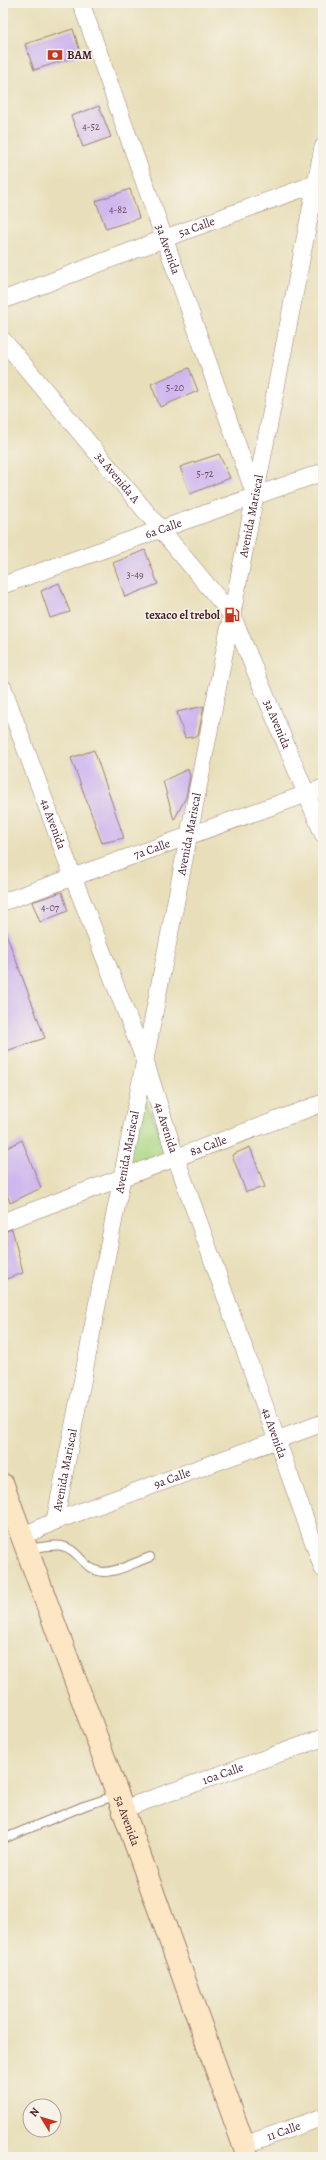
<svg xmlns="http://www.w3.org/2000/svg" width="326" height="2160" font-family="Alegreya,serif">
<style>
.green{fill:#acd885;stroke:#7b7c58}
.building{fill:#ceb6ee}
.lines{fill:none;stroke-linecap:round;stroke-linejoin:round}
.lane-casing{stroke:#997f72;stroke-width:10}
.street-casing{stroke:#997f72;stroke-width:18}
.secondary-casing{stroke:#997f72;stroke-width:24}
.lane{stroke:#fff;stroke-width:8}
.street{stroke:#fff;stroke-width:17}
.secondary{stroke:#fce6c4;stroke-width:22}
.labels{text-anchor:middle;stroke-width:3;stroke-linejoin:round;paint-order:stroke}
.number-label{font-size:10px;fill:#6b455c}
.poi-label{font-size:12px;font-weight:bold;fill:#4a1f2b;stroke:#f7f3e8;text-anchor:start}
.street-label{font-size:12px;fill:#4a1f2b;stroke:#f7f3e8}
</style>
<rect width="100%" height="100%" fill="#f7f3e8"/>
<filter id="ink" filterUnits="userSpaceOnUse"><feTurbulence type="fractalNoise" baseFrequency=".025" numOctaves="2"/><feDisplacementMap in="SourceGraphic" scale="8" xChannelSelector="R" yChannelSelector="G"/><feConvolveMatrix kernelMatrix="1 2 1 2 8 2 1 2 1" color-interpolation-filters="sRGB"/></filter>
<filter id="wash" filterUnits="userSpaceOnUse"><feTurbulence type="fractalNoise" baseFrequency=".012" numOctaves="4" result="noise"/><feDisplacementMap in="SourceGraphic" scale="16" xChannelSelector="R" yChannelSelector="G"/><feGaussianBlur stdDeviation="0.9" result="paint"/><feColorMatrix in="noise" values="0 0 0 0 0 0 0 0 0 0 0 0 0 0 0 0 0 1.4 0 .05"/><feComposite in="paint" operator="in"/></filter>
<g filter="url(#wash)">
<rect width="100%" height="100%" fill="#e8dfba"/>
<polygon class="green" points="139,1087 170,1155 123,1170"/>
<g id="blocks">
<g class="building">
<polygon points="73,29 81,55 34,70 25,44"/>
<polygon points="99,106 111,137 83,147 71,116"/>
<polygon points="130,189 139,218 106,229 96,201"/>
<polygon points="189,368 198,391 160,407 151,384"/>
<polygon points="219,454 230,478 190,494 180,467"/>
<polygon points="145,550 158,584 125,597 113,563"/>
<polygon points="59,583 70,612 50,618 41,591"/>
<polygon points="204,706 198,736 185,738 177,712"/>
<polygon points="94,750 124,838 102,843 71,758"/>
<polygon points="188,769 190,776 186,797 174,820 163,781"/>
<polygon points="62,892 68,911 40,922 32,902"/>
<polygon points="3,931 5,931 45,1038 3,1052"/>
<polygon points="22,1140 41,1188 10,1203 3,1182 3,1150"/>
<polygon points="250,1147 265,1187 246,1192 232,1155"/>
<polygon points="12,1229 23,1273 3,1280 3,1232"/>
</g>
</g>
</g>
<g filter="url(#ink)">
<use href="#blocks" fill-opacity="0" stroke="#997f72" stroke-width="1"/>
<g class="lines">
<g class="lane-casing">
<g id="lane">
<path d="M28,1549C38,1548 52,1544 62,1546C79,1549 84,1571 103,1572C119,1572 135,1562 150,1557"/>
<polyline points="3,1839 84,1806 118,1795"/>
</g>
</g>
<g class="street-casing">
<g id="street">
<path id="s1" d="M81,3L255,495"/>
<path id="s2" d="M3,300L163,239L323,181"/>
<path id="s3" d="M3,340L232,615L323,834"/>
<path id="s4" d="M3,585L323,472"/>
<path id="s5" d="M3,688L73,877L145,1061L176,1158L323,1569"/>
<path id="s6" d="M3,902L323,788"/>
<path id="s7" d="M3,1222L323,1103"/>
<path id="s8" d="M55,1521L323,147"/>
<path id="s9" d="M23,1536L55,1521L323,1423"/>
<path id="s10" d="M123,1809L323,1738"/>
<path id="s11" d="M244,2145L323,2117"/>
</g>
</g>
<g class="secondary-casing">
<g id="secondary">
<path id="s12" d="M3,1485L123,1809L248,2157"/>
</g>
</g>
<use href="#lane" class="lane"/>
<use href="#street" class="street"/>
<use href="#secondary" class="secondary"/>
</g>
</g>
<defs>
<g id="bank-bare" transform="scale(1.2)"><path d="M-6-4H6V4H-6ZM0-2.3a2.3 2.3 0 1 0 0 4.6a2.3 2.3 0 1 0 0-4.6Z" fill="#c8321e" stroke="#f7f3e8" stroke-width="2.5" paint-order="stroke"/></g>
<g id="fuel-bare" transform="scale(1.2)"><path d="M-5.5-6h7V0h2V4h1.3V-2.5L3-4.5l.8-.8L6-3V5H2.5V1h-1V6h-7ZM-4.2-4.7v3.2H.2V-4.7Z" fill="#c8321e" stroke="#f7f3e8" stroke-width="2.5" paint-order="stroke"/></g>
</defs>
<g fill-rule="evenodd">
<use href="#bank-bare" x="55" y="55"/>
<use href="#fuel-bare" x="232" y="615"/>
</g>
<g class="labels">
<g class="number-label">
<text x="91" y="130">4-52</text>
<text x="118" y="213">4-82</text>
<text x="175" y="391">5-20</text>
<text x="205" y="477">5-72</text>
<text x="135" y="578">3-49</text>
<text x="50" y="911">4-07</text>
</g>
<g class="poi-label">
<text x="67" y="59">BAM</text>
<text x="220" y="619" text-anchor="end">texaco el trebol</text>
</g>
<g class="street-label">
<text dy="4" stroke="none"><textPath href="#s2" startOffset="207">5a Calle</textPath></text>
<text dy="4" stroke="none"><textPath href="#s1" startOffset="261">3a Avenida</textPath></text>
<text dy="4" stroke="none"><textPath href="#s3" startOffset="179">3a Avenida A</textPath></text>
<text dy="4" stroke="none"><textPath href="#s8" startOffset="1024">Avenida Mariscal</textPath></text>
<text dy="4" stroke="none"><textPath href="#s4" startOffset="170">6a Calle</textPath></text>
<text dy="4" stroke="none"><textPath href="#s3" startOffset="476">3a Avenida</textPath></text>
<text dy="4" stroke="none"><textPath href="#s5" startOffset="145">4a Avenida</textPath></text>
<text dy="4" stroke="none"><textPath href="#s8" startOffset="700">Avenida Mariscal</textPath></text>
<text dy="4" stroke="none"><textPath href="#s6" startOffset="158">7a Calle</textPath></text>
<text dy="4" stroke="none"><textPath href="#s5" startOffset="469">4a Avenida</textPath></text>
<text dy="4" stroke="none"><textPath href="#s7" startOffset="219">8a Calle</textPath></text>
<text dy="4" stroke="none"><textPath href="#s8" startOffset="376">Avenida Mariscal</textPath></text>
<text dy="4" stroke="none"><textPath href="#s5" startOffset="793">4a Avenida</textPath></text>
<text dy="4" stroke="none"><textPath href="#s8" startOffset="52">Avenida Mariscal</textPath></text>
<text dy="4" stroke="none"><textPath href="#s9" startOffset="160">9a Calle</textPath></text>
<text dy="4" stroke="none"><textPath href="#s10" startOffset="106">10a Calle</textPath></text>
<text dy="4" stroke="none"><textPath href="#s12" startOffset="358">5a Avenida</textPath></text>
<text dy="4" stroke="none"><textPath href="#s11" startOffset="42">11 Calle</textPath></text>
</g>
</g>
<rect width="326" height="2160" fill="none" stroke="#f7f3e8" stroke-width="16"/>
<g transform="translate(42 2118) rotate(308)"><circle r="19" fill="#f7f3e8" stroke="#b29e9c"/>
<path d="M0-3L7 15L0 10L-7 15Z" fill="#c8321e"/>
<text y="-6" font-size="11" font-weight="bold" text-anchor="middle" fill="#4a1f2b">N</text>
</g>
</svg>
